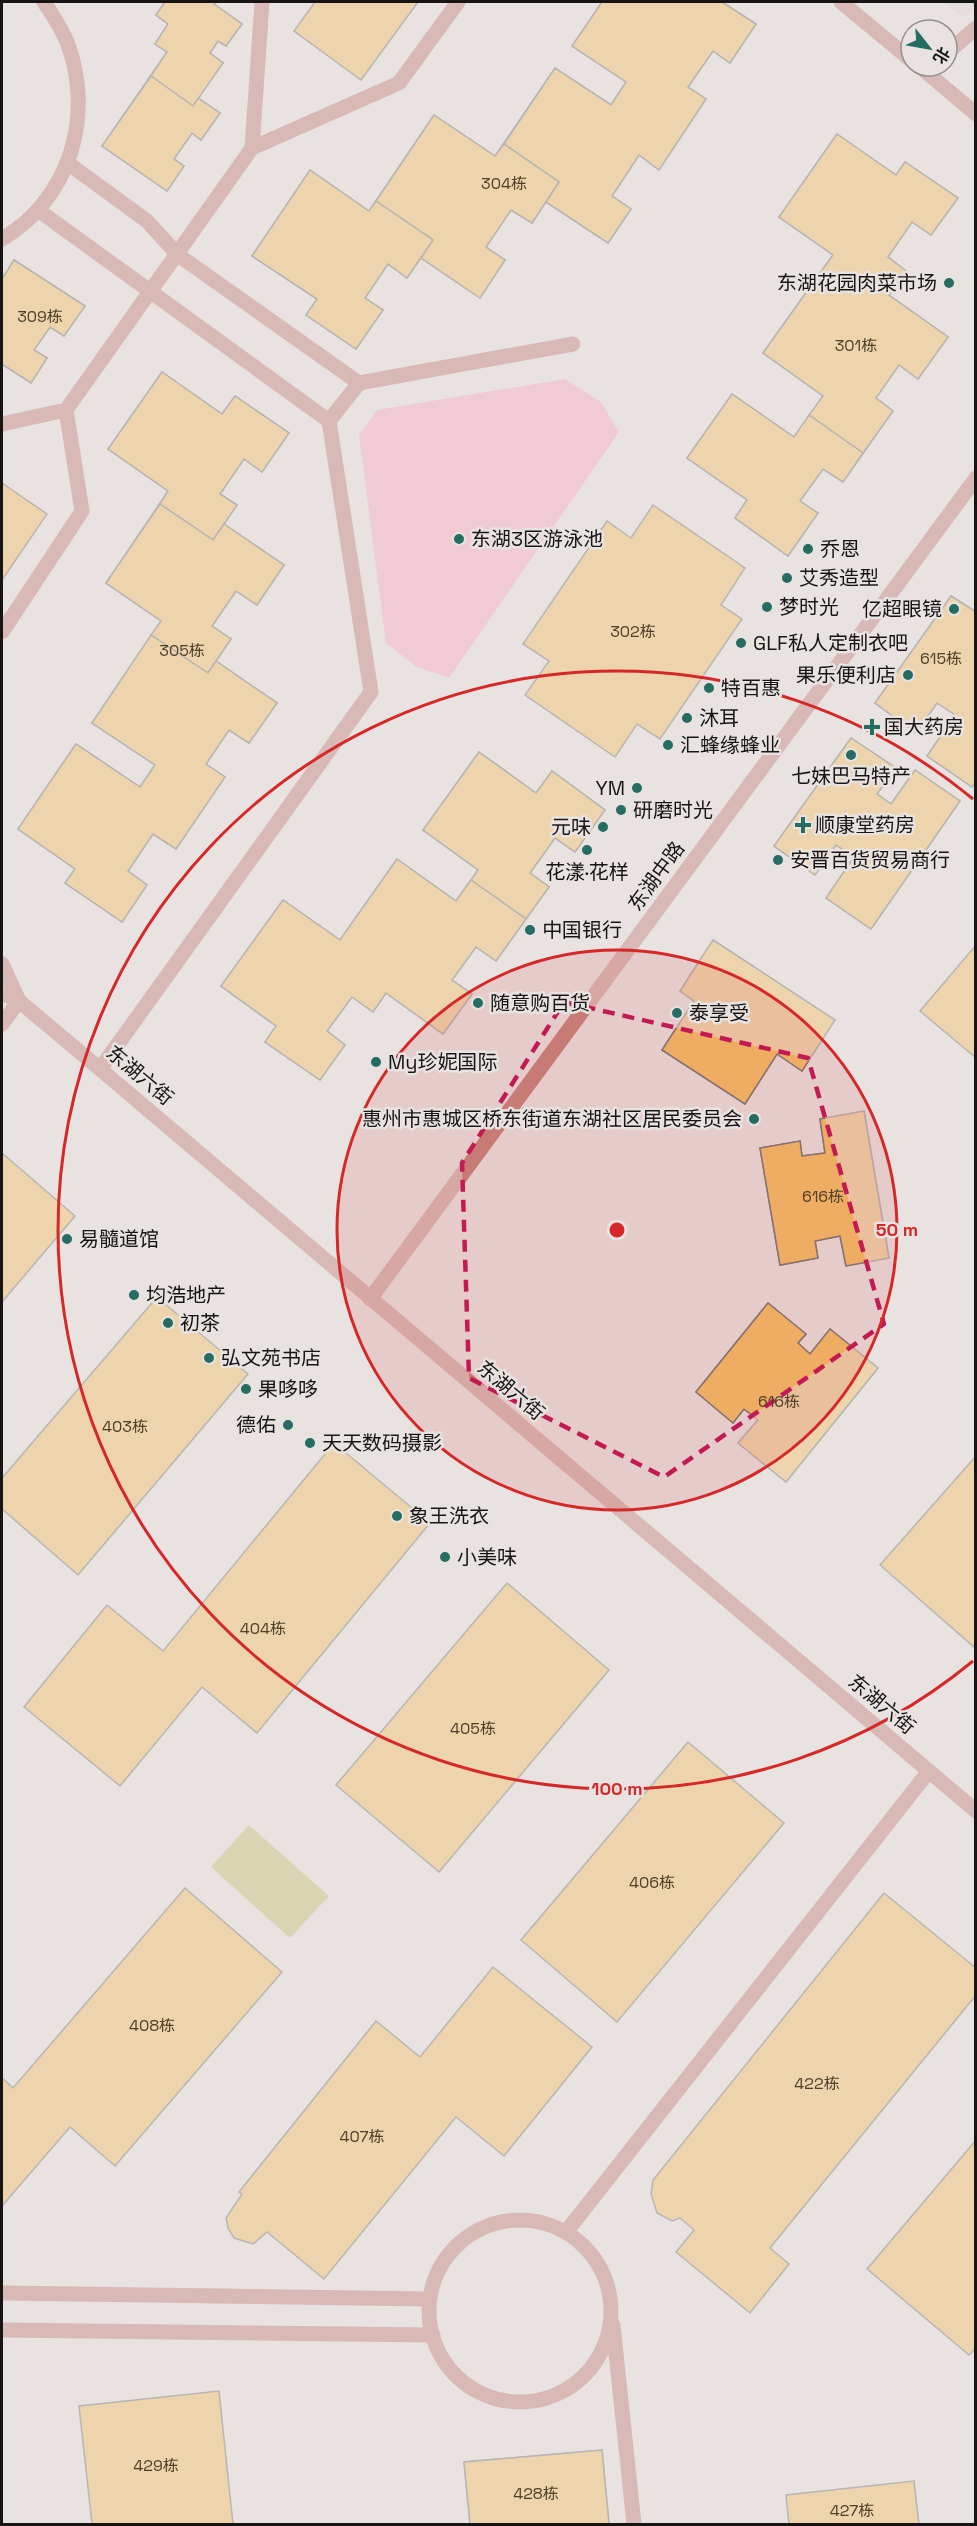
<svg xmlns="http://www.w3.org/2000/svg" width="977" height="2526" font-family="'Space Grotesk','Noto Sans SC',sans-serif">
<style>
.built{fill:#e2d6cf}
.green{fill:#c8c175}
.water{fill:#fbadc4}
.building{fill:#f3c06c;stroke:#7f7d79;stroke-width:1.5}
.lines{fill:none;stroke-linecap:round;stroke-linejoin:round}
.street{stroke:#c6867f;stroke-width:15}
.marked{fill:none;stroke:#c2185b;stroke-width:4.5;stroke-dasharray:12 8;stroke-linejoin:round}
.ring{fill:none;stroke:#d62828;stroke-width:3}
.poi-dot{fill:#256c63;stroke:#e8e3e1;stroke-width:2}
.labels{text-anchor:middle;stroke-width:5;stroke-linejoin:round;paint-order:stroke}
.number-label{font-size:16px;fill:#4e402a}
.poi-label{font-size:20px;fill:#171514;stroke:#e8e3e1;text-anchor:start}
.street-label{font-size:20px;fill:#171514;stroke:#e8e3e1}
.centre{fill:#d62828;stroke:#e8e3e1;stroke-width:3}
.ring-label{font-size:18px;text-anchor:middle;font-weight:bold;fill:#d62828;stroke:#e8e3e1;stroke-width:5;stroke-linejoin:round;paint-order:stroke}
</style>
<rect width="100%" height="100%" fill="#e8e3e1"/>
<polygon class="built" points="942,2 975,2 975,7 963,18"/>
<polygon class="green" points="249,1825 329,1896 290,1938 211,1867"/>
<polygon class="water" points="565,379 601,402 619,432 449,678 415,666 386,643 359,435 377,410"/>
<g class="building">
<polygon points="165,2 216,2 214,4 242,24 226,46 218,41 210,53 223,63 198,98 220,113 201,140 192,133 174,159 184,166 167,191 102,146 167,52 155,44 168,24 156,15"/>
<polygon points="165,2 216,2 214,4 242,24 226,46 218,41 210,53 223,63 193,106 151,76 167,52 155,44 168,24 156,15"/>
<polygon points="315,2 418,2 361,80 294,31"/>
<polygon points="602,2 722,2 756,24 730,63 713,51 688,87 706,99 659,170 639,155 612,196 631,209 608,243 546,202 532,223 511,210 486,247 505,260 480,298 421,258 407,278 388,264 365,298 383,310 356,349 306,315 317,299 252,256 310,170 369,211 434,115 495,156 555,68 611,105 626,82 572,46"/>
<polygon points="602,2 722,2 756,24 730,63 713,51 688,87 706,99 659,170 639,155 612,196 631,209 608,243 546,202 559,182 504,144 555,68 611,105 626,82 572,46"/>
<polygon points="151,76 193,106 198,98 220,113 201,140 192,133 174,159 184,166 167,191 102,146"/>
<polygon points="434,115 495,156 504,144 559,182 532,223 511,210 486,247 505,260 480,298 421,258 433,240 376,201"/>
<polygon points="837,134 896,175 905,162 958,198 931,235 912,222 888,257 906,271 889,295 948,337 918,379 899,365 876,398 893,411 843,482 823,469 800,501 818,513 788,556 735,518 747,500 687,458 732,394 794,437 823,396 763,353 833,255 779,217"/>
<polygon points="837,134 896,175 905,162 958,198 931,235 912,222 888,257 906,271 889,295 948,337 918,379 899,365 876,398 893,411 863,453 809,415 823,396 763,353 833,255 779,217"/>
<polygon points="310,170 369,211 376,201 433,240 407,278 388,264 365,298 383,310 356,349 306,315 317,299 252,256"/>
<polygon points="14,260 85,306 64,336 50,327 34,350 47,358 31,383 2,364 2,279"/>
<polygon points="14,260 85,306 64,336 50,327 34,350 47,358 31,383 2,364 2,279"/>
<polygon points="162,372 222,414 235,396 289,433 262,472 244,459 220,494 237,505 224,524 284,565 257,605 236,591 212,626 231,639 216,661 277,703 249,743 229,730 206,764 225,777 176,849 153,834 128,871 147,885 122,922 65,883 75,869 18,829 76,744 140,787 155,765 92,723 161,621 106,583 168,491 108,449"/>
<polygon points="162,372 222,414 235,396 289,433 262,472 244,459 220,494 237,505 213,540 160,504 168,491 108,449"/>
<polygon points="732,394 794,437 809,415 863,453 843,482 823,469 800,501 818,513 788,556 735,518 747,500 687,458"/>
<polygon points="2,483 47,514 2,580"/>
<polygon points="160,504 213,540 224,524 284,565 257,605 236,591 212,626 231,639 208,673 151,635 161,621 106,583"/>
<polygon points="653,505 745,568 721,605 742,619 660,739 637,724 615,757 525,695 549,661 523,644 607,521 631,538"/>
<polygon points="951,596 976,612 976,781 972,787 927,756 955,715 937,703 916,733 875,703"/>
<polygon points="951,596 976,612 976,781 972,787 927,756 955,715 937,703 916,733 875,703"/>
<polygon points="151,635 208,673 216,661 277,703 249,743 229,730 206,764 225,777 176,849 153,834 128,871 147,885 122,922 65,883 75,869 18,829 76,744 140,787 155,765 92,723"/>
<polygon points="851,738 896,768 877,794 891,804 915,770 960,801 871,929 826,898 854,857 836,845 815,875 774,846"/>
<polygon points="851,738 896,768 877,794 891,804 915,770 960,801 871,929 826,898 854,857 836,845 815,875 774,846"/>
<polygon points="479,752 536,793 552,771 605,810 575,852 555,838 530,873 549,887 496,961 476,947 452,980 472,994 443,1034 386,993 373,1012 352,997 327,1031 345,1045 320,1080 265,1042 276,1026 221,986 283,900 340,940 397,859 456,901 478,870 423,830"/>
<polygon points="479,752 536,793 552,771 605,810 575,852 555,838 530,873 549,887 526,919 471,880 478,870 423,830"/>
<polygon points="397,859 456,901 471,880 526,919 496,961 476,947 452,980 472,994 443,1034 386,993 373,1012 352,997 327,1031 345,1045 320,1080 265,1042 276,1026 221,986 283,900 340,940"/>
<polygon points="713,940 835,1020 802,1071 777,1054 745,1104 662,1050 694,1001 680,991"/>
<polygon points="713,940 835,1020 802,1071 777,1054 745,1104 662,1050 694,1001 680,991"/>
<polygon points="976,945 976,1058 920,1011"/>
<polygon points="864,1111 889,1258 846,1266 840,1236 815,1241 818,1258 780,1265 760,1148 800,1141 802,1156 825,1153 820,1119"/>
<polygon points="864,1111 889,1258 846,1266 840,1236 815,1241 818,1258 780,1265 760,1148 800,1141 802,1156 825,1153 820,1119"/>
<polygon points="2,1153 75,1216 2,1302"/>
<polygon points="157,1297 248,1374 78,1575 2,1509 2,1478"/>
<polygon points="768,1303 806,1334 798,1343 810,1354 830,1329 878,1368 786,1482 738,1443 758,1420 744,1409 733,1423 696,1392"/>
<polygon points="768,1303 806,1334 798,1343 810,1354 830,1329 878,1368 786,1482 738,1443 758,1420 744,1409 733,1423 696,1392"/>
<polygon points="334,1443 430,1523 257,1733 202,1687 120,1786 24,1707 107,1605 163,1651"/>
<polygon points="976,1456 976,1646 974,1647 880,1565"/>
<polygon points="507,1583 609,1670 439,1872 336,1785"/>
<polygon points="688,1742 784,1823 617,2022 521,1940"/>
<polygon points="185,1888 282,1972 115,2166 70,2127 2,2206 2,2078 13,2088"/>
<polygon points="884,1893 976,1968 976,1995 770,2248 789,2264 750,2313 676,2252 694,2230 680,2218 672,2221 657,2213 651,2194 653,2180"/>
<polygon points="493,1967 592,2047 504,2156 456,2117 324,2279 267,2232 253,2244 234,2238 228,2228 226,2218 242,2194 239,2192 376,2021 420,2057"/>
<polygon points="976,2140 976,2348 969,2355 867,2269"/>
<polygon points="219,2391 233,2524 92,2524 79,2406"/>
<polygon points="602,2450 609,2524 470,2524 464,2462"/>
<polygon points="602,2450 609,2524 470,2524 464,2462"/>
<polygon points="914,2481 919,2524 789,2524 786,2495"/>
</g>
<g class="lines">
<g class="street">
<polyline points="841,2 911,60"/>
<polyline points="947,53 976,28"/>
<polyline points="919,66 976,114"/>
<polyline points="252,148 262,2"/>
<polyline points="69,164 147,221 178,255 359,383"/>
<polyline points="38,210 329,421"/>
<path d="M2,239C70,199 95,115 67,42C61,27 52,14 44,2"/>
<polyline points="2,424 66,410"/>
<polyline points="2,632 82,511 66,410 252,148 399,83 458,2"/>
<polyline points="2,964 19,1001"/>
<polyline points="2,993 19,1001 100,1069 976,1811"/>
<polyline points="2,1024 19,1001"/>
<polyline points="100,1069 371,692 329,421 359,383 573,344"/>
<polyline points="370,1299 976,478"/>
<circle cx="520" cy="2311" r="91"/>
<polyline points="566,2232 929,1771"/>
<polyline points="2,2293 429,2299"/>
<polyline points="613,2325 634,2524"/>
<polyline points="2,2330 433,2335"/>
</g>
</g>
<path d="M0 0H977V2526H0ZM564,1002L808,1058L884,1324L664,1477L469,1378L462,1163Z" fill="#e8e3e1" fill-opacity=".55" fill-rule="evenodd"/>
<path class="marked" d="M564,1002L808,1058L884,1324L664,1477L469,1378L462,1163Z"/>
<circle cx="617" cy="1230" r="280" fill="#d62828" fill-opacity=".12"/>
<g class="ring">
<circle cx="617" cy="1230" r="280"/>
<path d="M973 1661A559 559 0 1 1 973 799"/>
</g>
<g class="poi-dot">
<circle cx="949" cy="283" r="6"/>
<circle cx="459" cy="539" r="6"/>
<circle cx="808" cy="549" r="6"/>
<circle cx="787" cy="578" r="6"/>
<circle cx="767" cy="607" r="6"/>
<circle cx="954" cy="609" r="6"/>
<circle cx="741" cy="643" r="6"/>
<circle cx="908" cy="675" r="6"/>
<circle cx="709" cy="688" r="6"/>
<circle cx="687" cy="718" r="6"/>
<path d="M869 718h6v6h6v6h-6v6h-6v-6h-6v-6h6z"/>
<circle cx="668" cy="745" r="6"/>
<circle cx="851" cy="755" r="6"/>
<circle cx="637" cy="788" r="6"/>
<circle cx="621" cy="810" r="6"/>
<path d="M800 816h6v6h6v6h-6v6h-6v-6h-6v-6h6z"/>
<circle cx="603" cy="827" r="6"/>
<circle cx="587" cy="850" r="6"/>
<circle cx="778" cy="860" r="6"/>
<circle cx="530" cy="930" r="6"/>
<circle cx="478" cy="1003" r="6"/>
<circle cx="677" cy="1013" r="6"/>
<circle cx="376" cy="1062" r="6"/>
<circle cx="754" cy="1119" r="6"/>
<circle cx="67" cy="1239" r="6"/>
<circle cx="134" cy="1295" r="6"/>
<circle cx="168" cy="1323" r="6"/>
<circle cx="209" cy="1358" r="6"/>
<circle cx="246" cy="1389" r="6"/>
<circle cx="288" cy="1425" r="6"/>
<circle cx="310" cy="1443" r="6"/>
<circle cx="397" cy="1516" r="6"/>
<circle cx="445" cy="1557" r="6"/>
</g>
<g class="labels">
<g class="number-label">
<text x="504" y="189">304栋</text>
<text x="40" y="322">309栋</text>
<text x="856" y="351">301栋</text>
<text x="633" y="637">302栋</text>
<text x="182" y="656">305栋</text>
<text x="941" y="664">615栋</text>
<text x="823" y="1202">616栋</text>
<text x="779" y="1407">616栋</text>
<text x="125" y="1432">403栋</text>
<text x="263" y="1634">404栋</text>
<text x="473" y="1734">405栋</text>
<text x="652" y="1888">406栋</text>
<text x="152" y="2031">408栋</text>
<text x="817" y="2089">422栋</text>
<text x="362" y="2142">407栋</text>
<text x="156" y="2471">429栋</text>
<text x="536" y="2499">428栋</text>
<text x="852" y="2516">427栋</text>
</g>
<g class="poi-label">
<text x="937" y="290" text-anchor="end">东湖花园肉菜市场</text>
<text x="471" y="546">东湖3区游泳池</text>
<text x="820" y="556">乔恩</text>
<text x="799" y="585">艾秀造型</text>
<text x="779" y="614">梦时光</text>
<text x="942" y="616" text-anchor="end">亿超眼镜</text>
<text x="753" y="650">GLF私人定制衣吧</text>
<text x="896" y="682" text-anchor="end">果乐便利店</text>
<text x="721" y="695">特百惠</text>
<text x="699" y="725">沐耳</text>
<text x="884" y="734">国大药房</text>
<text x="680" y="752">汇蜂缘蜂业</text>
<text x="851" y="783" text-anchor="middle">七妹巴马特产</text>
<text x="625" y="795" text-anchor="end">YM</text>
<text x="633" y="817">研磨时光</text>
<text x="815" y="832">顺康堂药房</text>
<text x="591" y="834" text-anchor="end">元味</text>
<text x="790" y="867">安晋百货贸易商行</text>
<text x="587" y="879" text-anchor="middle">花漾·花样</text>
<text x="542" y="937">中国银行</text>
<text x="490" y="1010">随意购百货</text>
<text x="689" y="1020">泰享受</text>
<text x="388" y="1069">My珍妮国际</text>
<text x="742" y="1126" text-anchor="end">惠州市惠城区桥东街道东湖社区居民委员会</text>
<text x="79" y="1246">易髓道馆</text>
<text x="146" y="1302">均浩地产</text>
<text x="180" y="1330">初茶</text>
<text x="221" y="1365">弘文苑书店</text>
<text x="258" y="1396">果哆哆</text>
<text x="276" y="1432" text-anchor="end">德佑</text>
<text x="322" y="1450">天天数码摄影</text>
<text x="409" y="1523">象王洗衣</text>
<text x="457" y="1564">小美味</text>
</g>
<g class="street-label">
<text transform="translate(656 876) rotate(-54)" y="7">东湖中路</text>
<text transform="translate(140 1075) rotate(40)" y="7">东湖六街</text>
<text transform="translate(511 1390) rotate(40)" y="7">东湖六街</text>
<text transform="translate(882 1704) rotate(40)" y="7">东湖六街</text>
</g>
</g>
<circle cx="617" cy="1230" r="9" class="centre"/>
<g class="ring-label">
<text x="897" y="1236">50 m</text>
<text x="617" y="1795">100 m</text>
</g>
<rect width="977" height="2526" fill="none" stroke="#171514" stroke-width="6"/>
<g transform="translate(929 48) rotate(121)"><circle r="28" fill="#e8e3e1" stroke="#94918f" stroke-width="1.5"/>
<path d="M0-4.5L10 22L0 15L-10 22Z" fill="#256c63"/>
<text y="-9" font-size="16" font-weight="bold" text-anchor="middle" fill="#171514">北</text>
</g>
</svg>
